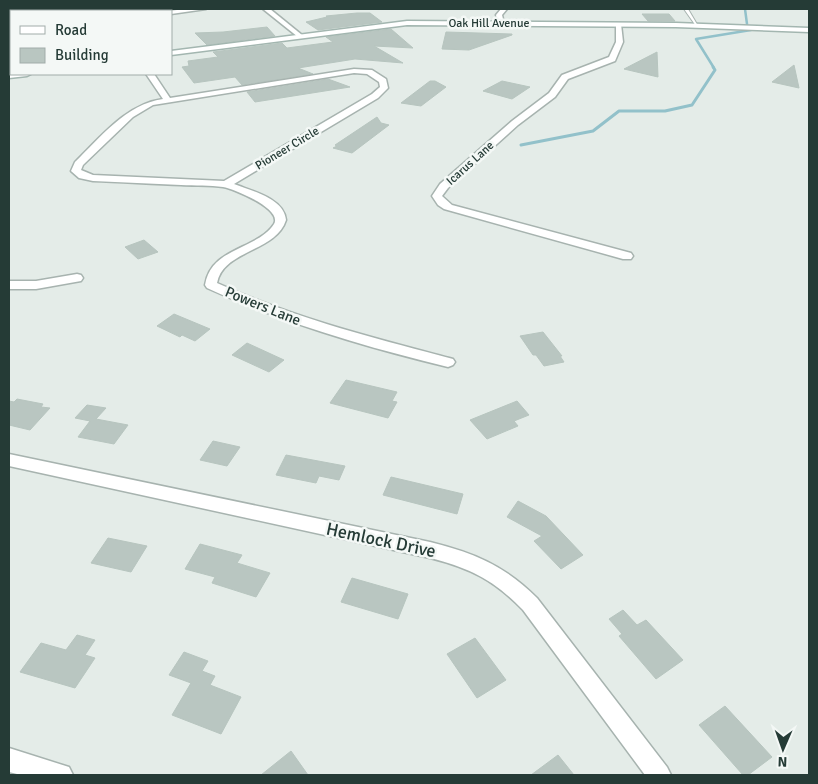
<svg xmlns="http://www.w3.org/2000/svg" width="818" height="784" font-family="Signika,sans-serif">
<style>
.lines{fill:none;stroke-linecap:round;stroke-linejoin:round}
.stream-far1{stroke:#92c1ca;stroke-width:2.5}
.stream{stroke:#92c1ca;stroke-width:3}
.building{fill:#b9c6c1;stroke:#b7c5bf}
.service-casing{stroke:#a7b3af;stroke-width:2}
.minor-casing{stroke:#a7b3af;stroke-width:3}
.secondary-casing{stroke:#a3b6b0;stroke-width:3}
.service{fill:#fff;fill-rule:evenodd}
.minor{fill:#fff;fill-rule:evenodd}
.secondary{fill:#fff;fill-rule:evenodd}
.labels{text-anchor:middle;stroke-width:5;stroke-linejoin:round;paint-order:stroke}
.far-street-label{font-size:12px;fill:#253b36;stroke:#f4f8f6}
.street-label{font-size:15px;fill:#253b36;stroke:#f4f8f6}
.near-street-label{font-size:18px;fill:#253b36;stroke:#f4f8f6}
</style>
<rect width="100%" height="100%" fill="#e4ece8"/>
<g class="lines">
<g class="stream-far1">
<polyline points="745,9 747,24"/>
<polyline points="714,68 696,39 751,30"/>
</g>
<polyline class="stream" points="521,145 593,131 619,111 665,111 692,105 715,70 713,67"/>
</g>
<g class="building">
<polygon points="357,13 370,13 382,22 318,30 306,22 327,17 326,16"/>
<polygon points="642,14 669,14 675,21 648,21"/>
<polygon points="267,27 275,36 207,45 195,33 223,32"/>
<polygon points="391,29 413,48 374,46 403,63 355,59 298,68 313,74 242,85 235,77 194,83 182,67 189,66 188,61 218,57 213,52 282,43 287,48 333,42 326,37"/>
<polygon points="446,32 512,34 512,35 469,50 442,49"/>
<polygon points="657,52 658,77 624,69"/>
<polygon points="794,65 799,88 772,82"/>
<polygon points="328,79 350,87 255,102 247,92"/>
<polygon points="430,81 435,81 446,87 421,106 401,103"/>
<polygon points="502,81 530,87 512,99 483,91"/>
<polygon points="377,117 381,123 389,125 352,153 333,148 337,146 335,145"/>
<polygon points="144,240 158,252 138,259 125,247"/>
<polygon points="174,314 210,329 195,341 182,335 180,337 157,326"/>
<polygon points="543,332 562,356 560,356 564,362 544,366 536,355 533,355 520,336"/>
<polygon points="247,343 284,360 269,372 232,355"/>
<polygon points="346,380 397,392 392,401 397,402 388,418 330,403"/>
<polygon points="17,399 43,404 41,407 50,408 30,430 9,425 9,401 14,402"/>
<polygon points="517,401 529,415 514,421 518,426 487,439 470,420"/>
<polygon points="87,405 106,408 96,419 128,425 114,444 78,437 90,421 75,418"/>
<polygon points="213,441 240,447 227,466 200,460"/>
<polygon points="286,455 345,466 339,480 319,476 316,483 276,475"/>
<polygon points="391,477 463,494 457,514 383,495"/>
<polygon points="518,501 546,516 583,555 561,569 534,541 542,536 507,517"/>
<polygon points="108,538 147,546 131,572 91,563"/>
<polygon points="200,544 242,555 237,563 270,573 256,597 212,583 215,577 185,569"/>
<polygon points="352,578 408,594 398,619 341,602"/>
<polygon points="623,610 637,625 646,620 683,660 656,679 619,636 622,634 609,619"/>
<polygon points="77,635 95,640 85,655 95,658 75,688 20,672 41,643 66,650"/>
<polygon points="475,638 506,680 477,698 447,654"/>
<polygon points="184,652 208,661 202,671 215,676 210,685 241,697 221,734 172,715 191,683 169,675"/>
<polygon points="725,706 772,757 748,775 743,775 699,725"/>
<polygon points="291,751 308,775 261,775"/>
<polygon points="558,755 574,775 531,775"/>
</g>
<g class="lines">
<g class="service-casing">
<polygon id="service" points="684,9 688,9 698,26 696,26"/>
</g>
<g class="minor-casing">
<g id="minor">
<polygon points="186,9 206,9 171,14 171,11 168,11"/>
<polygon points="263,9 270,9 302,35 302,37 298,37"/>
<polygon points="501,9 507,9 502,15 504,23 501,25 498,23 496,15"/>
<polygon points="616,23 621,24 623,42 615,61 568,79 555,97 518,125 448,188 442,196 452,205 631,253 633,256 631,259 623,259 444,209 438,205 432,196 440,184 512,121 549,93 562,75 609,57 616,42"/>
<path d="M354,69L372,70L386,79L388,88L378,98L234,184C251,191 284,198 286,220C276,252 223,250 217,283C297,319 370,337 453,359L455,362L453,365L448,367C365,347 284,323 207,288L205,285C211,247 257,250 274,224C283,209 234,189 223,187C210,185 195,186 181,185C152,184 122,182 93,181L79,178L71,171L75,162C100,138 126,104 163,99L146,74H154L170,98ZM354,73L367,74L379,82L380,87L372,94L224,181L93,175L81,170L83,165L133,117L153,105Z"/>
<polygon points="77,274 81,275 83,278 81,281 36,289 9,289 9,281 36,281"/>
<path d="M9,454L430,542C474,553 504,565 537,598L667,767L671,775H645L523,610C494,580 470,568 430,558L9,466Z"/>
<polygon points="9,748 69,767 73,775 21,775 9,772"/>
</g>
</g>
<g class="secondary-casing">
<g id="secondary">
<polygon points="407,21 676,23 809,28 809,32 676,27 407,25 171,55 171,51"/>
<polygon points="9,74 11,73 31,74 27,76 9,78"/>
</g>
</g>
<use href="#service" class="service"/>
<use href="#minor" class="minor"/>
<use href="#secondary" class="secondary"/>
</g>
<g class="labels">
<g class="far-street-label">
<text x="489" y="27">Oak Hill Avenue</text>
<text transform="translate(287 148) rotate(-31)" y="4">Pioneer Circle</text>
<text transform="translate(470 163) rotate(-42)" y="4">Icarus Lane</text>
</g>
<g class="street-label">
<text transform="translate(263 306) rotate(22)" y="5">Powers Lane</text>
</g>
<g class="near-street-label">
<text transform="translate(381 540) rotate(12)" y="6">Hemlock Drive</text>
</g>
</g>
<rect width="818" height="784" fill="none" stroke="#253b36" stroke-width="20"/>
<rect x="10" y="10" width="162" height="65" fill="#f4f8f6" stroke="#a1aca9"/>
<rect x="20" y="26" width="25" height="8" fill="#ffffff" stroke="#a1aca9"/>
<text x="55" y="35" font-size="15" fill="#253b36">Road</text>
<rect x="20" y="48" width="25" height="15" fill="#b9c6c1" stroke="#a1aca9"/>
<text x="55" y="60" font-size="15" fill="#253b36">Building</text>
<g transform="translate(783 749) rotate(182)" stroke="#f4f8f6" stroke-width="4" paint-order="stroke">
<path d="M0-4L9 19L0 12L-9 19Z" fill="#253b36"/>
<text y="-8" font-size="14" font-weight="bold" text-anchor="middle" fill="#253b36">N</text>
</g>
</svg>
